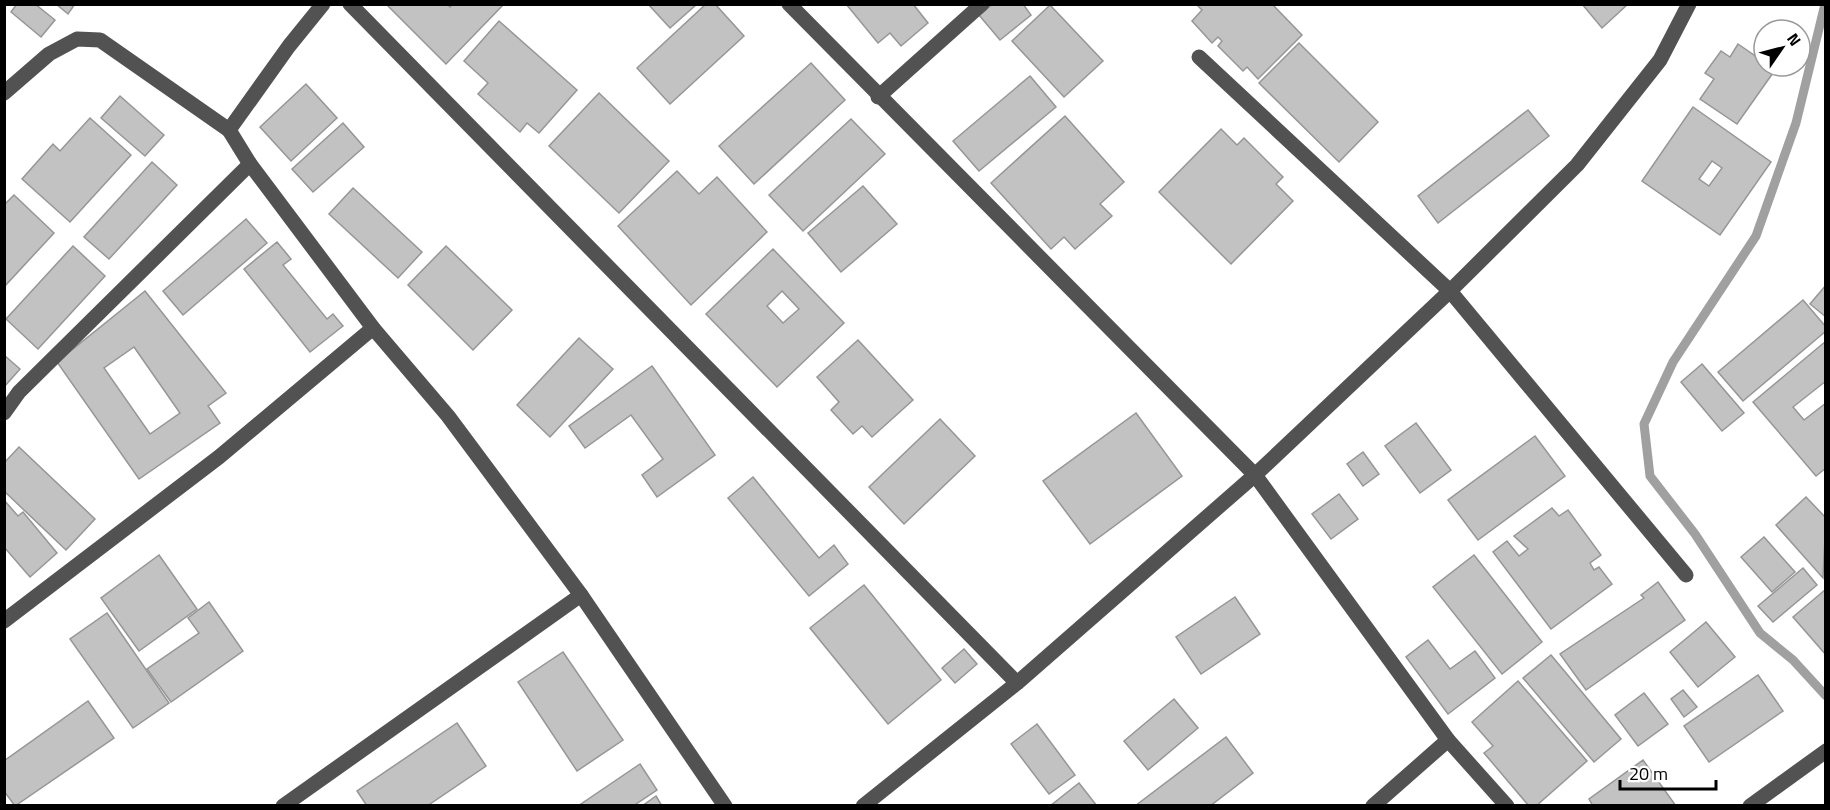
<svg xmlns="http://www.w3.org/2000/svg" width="1830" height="810" font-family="'Titillium Web',sans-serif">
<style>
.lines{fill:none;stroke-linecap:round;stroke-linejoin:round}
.stream{stroke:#a0a0a0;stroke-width:9}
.building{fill:#c2c2c2;stroke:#969696;stroke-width:1.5;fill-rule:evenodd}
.minor{stroke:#525252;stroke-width:15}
</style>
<rect width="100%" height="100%" fill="#fff"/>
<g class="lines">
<polyline class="stream" points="1825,4 1796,123 1756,236 1673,362 1644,424 1650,476 1695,534 1760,633 1793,660 1826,696"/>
</g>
<g class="building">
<polygon points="17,4 35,4 55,20 41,37 11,12"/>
<polygon points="56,4 75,4 68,14"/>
<polygon points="386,4 447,4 450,7 453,4 504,4 446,64"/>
<polygon points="648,4 697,4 670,28"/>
<polygon points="706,4 715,4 744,36 670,104 637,68"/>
<polygon points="846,4 913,4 928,23 901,46 890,33 878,43"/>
<polygon points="993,4 1023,4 1031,15 1000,40 979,15"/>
<polygon points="1196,4 1272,4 1302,35 1258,79 1247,67 1243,71 1218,46 1222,41 1218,37 1212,43 1192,21 1202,10"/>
<polygon points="1582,4 1628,4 1602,28"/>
<polygon points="1050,5 1103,61 1064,97 1012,41"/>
<polygon points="499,21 577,90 539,133 527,123 520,132 478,94 488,83 464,61"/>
<polygon points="1299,43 1378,122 1339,162 1259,83"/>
<polygon points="1738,44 1764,62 1764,66 1775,70 1737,124 1700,99 1714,79 1705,73 1721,51 1730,57"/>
<polygon points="811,63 845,100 754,184 719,146"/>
<polygon points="1030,76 1056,107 979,171 953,141"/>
<polygon points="306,84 337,118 291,161 260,127"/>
<polygon points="599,93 669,161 619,213 549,146"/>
<polygon points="120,96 164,135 145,156 101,118"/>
<path d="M1693,107L1771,162L1720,235L1642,181ZM1712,161L1722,168L1709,186L1699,179Z"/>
<polygon points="1528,110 1549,136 1438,223 1418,196"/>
<polygon points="1065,116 1124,182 1100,204 1112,216 1075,249 1064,237 1051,249 991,183"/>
<polygon points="90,118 131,155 70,222 22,179 53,144 60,151"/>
<polygon points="851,119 885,154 803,231 769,195"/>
<polygon points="343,123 364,147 313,192 292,169"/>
<polygon points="1221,129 1237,145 1244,138 1283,177 1276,184 1293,201 1231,264 1159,192"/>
<polygon points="152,162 177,185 109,259 84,237"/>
<polygon points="677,171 699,194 717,177 767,232 691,305 618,226"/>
<polygon points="863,186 897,224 841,272 808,233"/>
<polygon points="353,188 422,252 398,278 329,214"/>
<polygon points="14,195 54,233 4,287 4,205"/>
<polygon points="246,219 267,243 183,315 163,291"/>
<polygon points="277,242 291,259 283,265 327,319 333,314 343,326 310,352 244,269"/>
<polygon points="73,246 105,276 38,349 6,319"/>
<polygon points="446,246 512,310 473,350 408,285"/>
<path d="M773,249L844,323L777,387L706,314ZM782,291L799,309L783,323L767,306Z"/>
<polygon points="1826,285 1826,317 1810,304"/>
<path d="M145,291L226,393L208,406L220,423L139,479L57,362ZM134,347L180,413L150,434L104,368Z"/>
<polygon points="1803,300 1826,327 1826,331 1743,401 1718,372"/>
<polygon points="579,338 613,369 550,437 517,405"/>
<polygon points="858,340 913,400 872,437 862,426 853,434 831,410 839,402 817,377"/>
<polygon points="1826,341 1826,381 1793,407 1804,420 1826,403 1826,468 1816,476 1753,402"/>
<polygon points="4,355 20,369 4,387"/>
<polygon points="1702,364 1744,413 1722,431 1681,382"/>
<polygon points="652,366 715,455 657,497 642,475 663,459 631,415 585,448 569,426"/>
<polygon points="1136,413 1182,476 1090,544 1043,481"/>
<polygon points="940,419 975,456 904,524 869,487"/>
<polygon points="1416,423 1451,470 1420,493 1385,446"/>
<polygon points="1535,436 1565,476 1478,540 1448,500"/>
<polygon points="19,447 95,519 66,550 4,491 4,463"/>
<polygon points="1363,452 1379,474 1363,486 1347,464"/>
<polygon points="753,477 819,558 834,545 848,564 809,596 728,498"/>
<polygon points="1339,494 1358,519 1331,539 1312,514"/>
<polygon points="1806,497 1826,518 1823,578 1776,525"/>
<polygon points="4,500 18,516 23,512 57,553 30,577 4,547"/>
<polygon points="1552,508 1559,516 1568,510 1601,555 1590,563 1594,570 1599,567 1612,584 1551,629 1493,552 1507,541 1519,556 1528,549 1514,536"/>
<polygon points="1764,537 1795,572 1772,592 1741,557"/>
<polygon points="159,555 197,609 139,651 101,598"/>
<polygon points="1474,555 1542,642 1502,674 1433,587"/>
<polygon points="1803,568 1817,585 1773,622 1758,606"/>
<polygon points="1658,582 1685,620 1586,690 1560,654 1644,598 1641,595"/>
<polygon points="864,585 941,680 888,724 810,628"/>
<polygon points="1826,589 1826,655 1793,617"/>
<polygon points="1235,597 1260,634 1201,674 1176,637"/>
<polygon points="209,602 243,651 171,702 147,669 199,633 188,618"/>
<polygon points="107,613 169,703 133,728 70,639"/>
<polygon points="1706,622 1735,657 1698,687 1670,652"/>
<polygon points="1428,640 1450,669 1475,651 1495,678 1448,714 1406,657"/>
<polygon points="964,649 977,664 955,683 942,668"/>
<polygon points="563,652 623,740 577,771 518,682"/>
<polygon points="1551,655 1621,739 1594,762 1523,678"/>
<polygon points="1758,675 1783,711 1709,762 1684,726"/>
<polygon points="1518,681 1587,761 1536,806 1529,806 1484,753 1493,746 1472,722"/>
<polygon points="1683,690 1697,707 1684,717 1671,699"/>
<polygon points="1644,693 1668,724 1638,746 1615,715"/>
<polygon points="1174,699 1198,728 1148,770 1124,741"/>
<polygon points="88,701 114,738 15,806 4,791 4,761"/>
<polygon points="457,723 486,766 427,806 367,806 357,791"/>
<polygon points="1037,724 1075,775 1049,794 1011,744"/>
<polygon points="1226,737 1253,773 1210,806 1135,806"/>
<polygon points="1643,760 1676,806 1593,806 1589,799"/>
<polygon points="640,764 657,790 633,806 578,806"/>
<polygon points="1079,783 1097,806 1050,806"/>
<polygon points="656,796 662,806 642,806"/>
</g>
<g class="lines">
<g class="minor">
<polyline points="323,4 289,46 229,130 250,164 373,328 448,416 581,595 725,806"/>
<polyline points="350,4 1017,683"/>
<polyline points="789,4 1255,475 1448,740 1507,806"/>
<polyline points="1199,57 1450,291 1686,575"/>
<polyline points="4,93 49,54 77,39 100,40 229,130"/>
<polyline points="878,97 982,4"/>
<polyline points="4,413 19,392 250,164"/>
<polyline points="4,621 219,457 373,328"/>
<polyline points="283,806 581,595"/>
<polyline points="863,806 1017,683 1255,475 1450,291 1577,165 1660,60 1689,4"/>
<polyline points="1373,806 1448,740"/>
<polyline points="1750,806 1826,751"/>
</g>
</g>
<rect width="1830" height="810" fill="none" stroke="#000000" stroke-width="12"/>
<g transform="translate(1782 48) rotate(55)"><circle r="28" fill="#ffffff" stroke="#999999" stroke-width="1.5"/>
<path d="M0-4.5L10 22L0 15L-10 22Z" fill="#000000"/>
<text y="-9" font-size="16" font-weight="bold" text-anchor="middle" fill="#000000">N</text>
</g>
<path d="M1620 780v9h96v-9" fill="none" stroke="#000000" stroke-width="3"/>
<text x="1629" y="780" font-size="18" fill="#000000" stroke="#ffffff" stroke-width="4.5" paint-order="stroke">20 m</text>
</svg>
